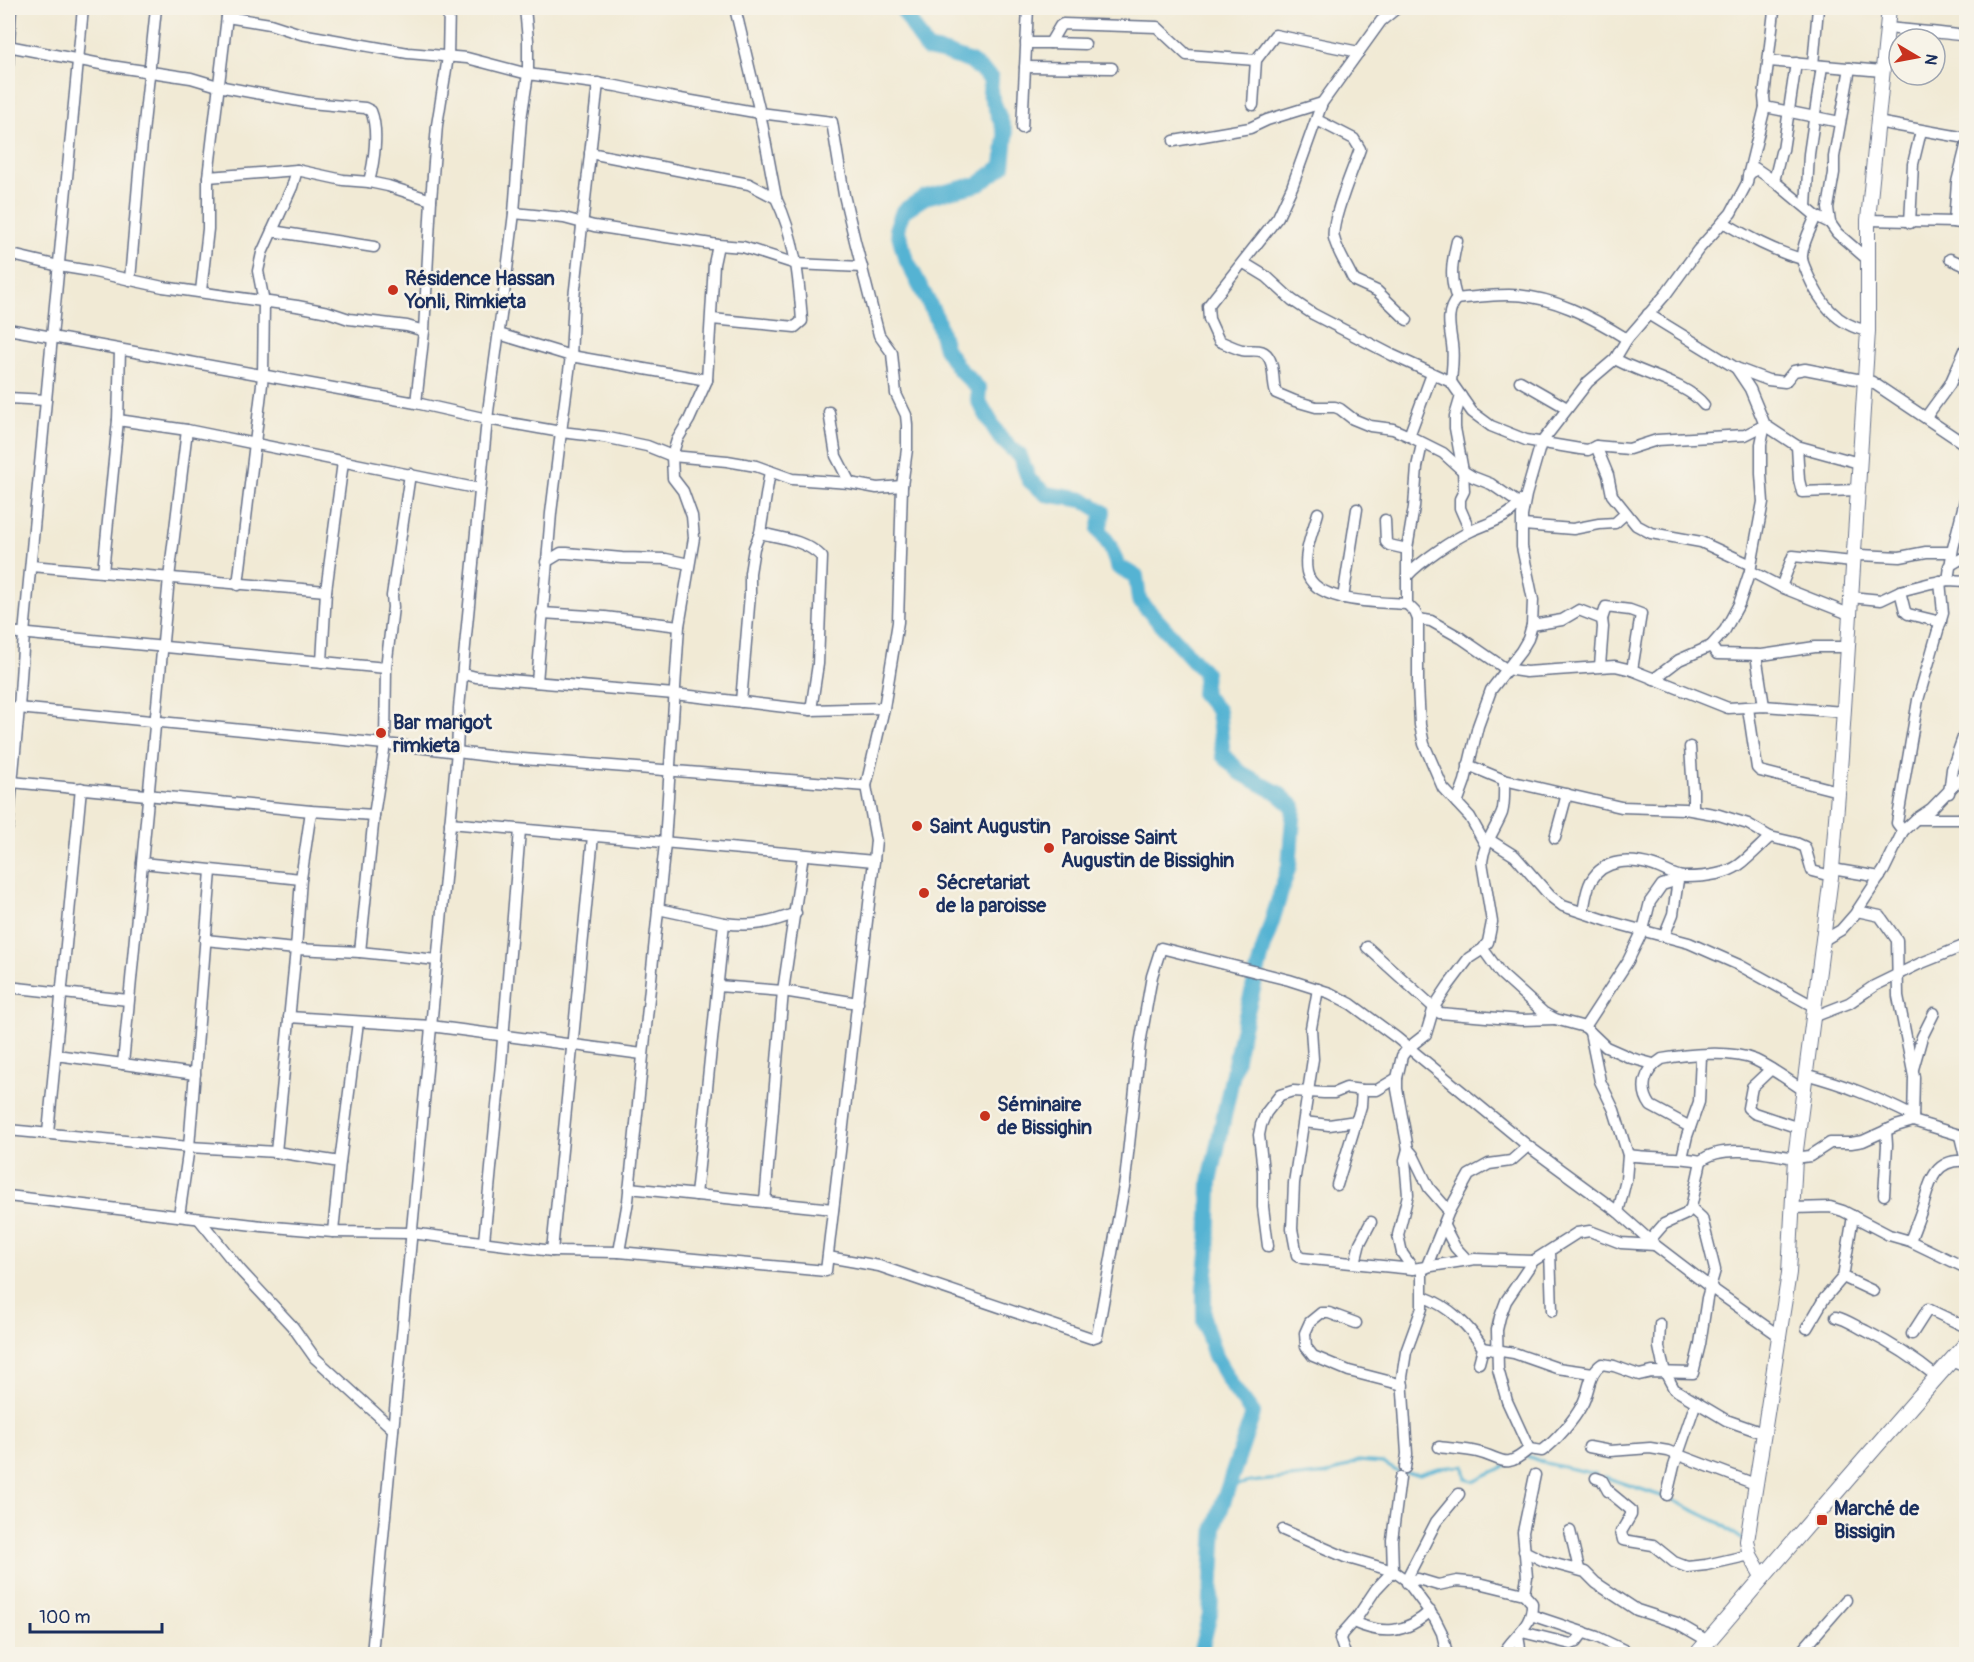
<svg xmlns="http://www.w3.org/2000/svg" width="1974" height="1662" font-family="Pangolin,sans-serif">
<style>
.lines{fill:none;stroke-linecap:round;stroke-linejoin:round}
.stream{stroke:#55b3d3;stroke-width:3}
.river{stroke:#55b3d3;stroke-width:16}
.street-casing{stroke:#667088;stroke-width:13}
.secondary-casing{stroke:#667088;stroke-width:16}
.primary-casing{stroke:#667088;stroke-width:17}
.street{stroke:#fff;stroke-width:10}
.secondary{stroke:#fff;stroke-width:14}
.primary{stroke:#fff;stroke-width:15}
.poi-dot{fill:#c8321e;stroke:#f7f3e8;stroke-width:2}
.labels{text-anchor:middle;stroke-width:5;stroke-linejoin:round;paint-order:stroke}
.poi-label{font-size:20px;font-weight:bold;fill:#1b2f5e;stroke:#f7f3e8;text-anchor:start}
</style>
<rect width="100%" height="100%" fill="#f7f3e8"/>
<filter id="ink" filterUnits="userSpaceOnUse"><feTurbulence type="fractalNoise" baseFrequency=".0167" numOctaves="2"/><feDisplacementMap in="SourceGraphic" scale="12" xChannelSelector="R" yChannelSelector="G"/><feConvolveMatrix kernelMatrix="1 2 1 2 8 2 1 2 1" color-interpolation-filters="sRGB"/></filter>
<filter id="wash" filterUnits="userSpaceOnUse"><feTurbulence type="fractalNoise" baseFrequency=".008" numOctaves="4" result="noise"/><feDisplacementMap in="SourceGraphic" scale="24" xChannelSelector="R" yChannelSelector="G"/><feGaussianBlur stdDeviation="1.35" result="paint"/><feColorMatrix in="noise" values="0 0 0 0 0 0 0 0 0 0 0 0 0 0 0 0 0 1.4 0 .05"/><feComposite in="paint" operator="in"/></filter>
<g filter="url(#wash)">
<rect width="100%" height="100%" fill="#f1ead5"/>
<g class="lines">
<g class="stream">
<polyline points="1527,1456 1545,1463 1596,1474"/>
<polyline points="1605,1477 1670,1499 1720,1523 1743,1540"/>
<polyline points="1228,1487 1250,1482 1329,1474 1358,1461 1383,1463 1400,1473 1420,1474 1439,1468 1464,1466 1466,1479 1473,1481 1508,1465"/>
</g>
<polyline class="river" points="902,8 927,49 946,53 971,62 991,78 990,93 1006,135 1003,166 979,184 925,197 903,211 897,227 905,257 937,319 945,348 958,368 979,389 978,400 1000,438 1020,456 1029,480 1046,494 1084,500 1103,512 1099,530 1110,546 1118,567 1136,576 1139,600 1205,673 1203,694 1218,711 1223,755 1241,773 1278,793 1294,807 1289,866 1263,950 1241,1035 1210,1182 1208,1255 1204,1289 1204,1321 1215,1356 1232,1386 1253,1414 1215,1526 1210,1614 1200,1654"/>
</g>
</g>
<g filter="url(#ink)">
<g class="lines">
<g class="street-casing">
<g id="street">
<polyline points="735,8 760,113 776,198"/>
<path d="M1397,8L1381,21L1322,103L1292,187L1278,217L1208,306L1209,319L1219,341C1227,344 1234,348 1242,350C1253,352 1264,346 1270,360C1275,370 1272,383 1276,393L1295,401L1316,407H1335L1340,409L1353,419L1370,426L1393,429L1409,436L1443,453L1463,471L1473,477L1491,484L1520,504"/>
<path d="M1887,28C1914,31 1940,32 1966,36"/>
<polyline points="1026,43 1050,43 1060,26 1063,24 1157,27 1187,55 1256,60"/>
<polyline points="1050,43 1085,44"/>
<path d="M8,46L111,66L191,78L218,86L310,103L365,108L371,111C379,130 374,162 369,182"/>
<polyline points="1769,61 1882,71"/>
<polyline points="8,64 11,8"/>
<polyline points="1813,65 1818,8"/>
<polyline points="1025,67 1112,68"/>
<polyline points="598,83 574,298 571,356 561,432 604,437 647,446 672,456 727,461 756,466 792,479 850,483 877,488 902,486"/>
<polyline points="1253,105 1256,60 1275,35 1359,52"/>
<polyline points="1765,107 1840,122"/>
<path d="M1317,120L1354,139L1360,149C1354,167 1330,222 1334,238C1337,251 1346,264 1352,277L1355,281L1377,291L1407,320"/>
<polyline points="1877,122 1966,138"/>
<polyline points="1022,128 1028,8"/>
<polyline points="1174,141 1250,128 1267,120 1322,103"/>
<polyline points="1783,150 1796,63"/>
<path d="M590,153L749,184L776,198C795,237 799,279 802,321L795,327L712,319"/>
<polyline points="1755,168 1774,181 1816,216 1830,223 1837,233 1867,259"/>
<polyline points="1748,176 1765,107 1764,97 1774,11 1771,8"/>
<polyline points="208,177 297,170 343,180 369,182 388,186 431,200"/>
<polyline points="1774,181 1781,152"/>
<polyline points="1806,207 1809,154 1822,66"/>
<polyline points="514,213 564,218 594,226 718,245 743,247 796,264 862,267"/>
<path d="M1816,216C1811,228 1803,242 1802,255C1801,261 1805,267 1807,273C1819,301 1836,325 1868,331"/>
<polyline points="1868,220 1954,222 1966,224"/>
<path d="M1723,222C1748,237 1773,251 1802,259"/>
<polyline points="1954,222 1957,182 1966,146"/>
<polyline points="1830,223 1828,208 1834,173 1834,157 1850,68"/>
<polyline points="1910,223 1913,164 1921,131"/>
<polyline points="272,231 374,247"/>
<path d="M1457,241C1452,262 1449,278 1457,299"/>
<polyline points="8,254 59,266 90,271 163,287 297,306 328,312 349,319 407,326 424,331"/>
<polyline points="1950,259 1966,266"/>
<polyline points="1244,263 1267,277 1292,300 1313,314 1392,355 1451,382 1472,412 1491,426 1526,440 1580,449 1588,450 1596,446 1629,449 1657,440 1745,435 1765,425"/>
<polyline points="130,280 139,172 156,8"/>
<polyline points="201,291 208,229 208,177 228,8"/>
<polyline points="1648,314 1736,368 1750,389 1765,425 1761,444 1761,474 1763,502 1750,571 1739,604 1725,630 1711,646 1679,660 1654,679"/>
<polyline points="8,329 416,403 487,419 561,432 551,513 537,682"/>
<polyline points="499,334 571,356 707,380"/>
<path d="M1615,359C1641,374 1687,383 1704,405"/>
<polyline points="1736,368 1768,380 1785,382 1794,371 1805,369 1872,382 1966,445"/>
<polyline points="1520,381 1567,408"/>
<path d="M1451,382C1452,369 1454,357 1452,344C1450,329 1445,312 1457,299C1474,297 1492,295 1509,295C1551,295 1592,317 1627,339"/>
<polyline points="1461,396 1455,416 1455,428 1463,471 1464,491 1460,499 1460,508 1470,531"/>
<polyline points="8,398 46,400"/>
<polyline points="416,403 424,331 431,200 437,125 448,57 449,8"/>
<polyline points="829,412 836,456 850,483"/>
<polyline points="1926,417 1950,384 1966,348"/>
<polyline points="118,420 187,430 480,489"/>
<polyline points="1765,425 1797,446 1859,463"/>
<polyline points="187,430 169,578 123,1064 195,1074"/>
<polyline points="1409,436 1432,374"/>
<polyline points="1422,444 1417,467 1414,507 1407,549 1407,604 1415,612 1418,619 1418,685 1420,725 1424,744 1443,788 1470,817 1485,844"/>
<polyline points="1596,446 1608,475 1612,495 1636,525 1651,533 1701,542 1751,565"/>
<polyline points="1797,446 1799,480 1802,492 1857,490"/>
<path d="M1318,513C1313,531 1303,553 1307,572C1314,604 1382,602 1407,604"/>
<polyline points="1385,520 1386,542 1389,545 1407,549"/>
<polyline points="1523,525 1573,529 1599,524 1615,523 1625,514"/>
<path d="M760,533C782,538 805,540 822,557L818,664L811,710"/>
<polyline points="546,562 561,553 567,553 622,558 666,559 689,564"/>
<polyline points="31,566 326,591"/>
<polyline points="1949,566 1966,556"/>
<polyline points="1750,571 1781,587 1849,614"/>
<polyline points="103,572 118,420 120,350"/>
<path d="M1407,576C1421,561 1452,540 1471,531C1490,522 1509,519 1522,500"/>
<polyline points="1948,580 1953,548 1966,496"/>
<polyline points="238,585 263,376 264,302 258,271 262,253 292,187 297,170"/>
<polyline points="1781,587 1793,556 1853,562 1857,556 1860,555 1900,557 1926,552 1952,552"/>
<polyline points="1900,591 1905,611 1908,614 1941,622"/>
<polyline points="1850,597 1881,600 1900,591 1931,583 1948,580 1966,581"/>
<polyline points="1343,598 1357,509"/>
<polyline points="542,613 605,617 679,626"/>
<polyline points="1418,619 1431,621 1461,638 1506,669 1526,672 1615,666 1632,670 1728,708 1764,706 1844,712"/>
<polyline points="1602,619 1606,607 1630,610 1641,614 1632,670"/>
<polyline points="1532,625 1562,620 1579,610 1602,619 1603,627 1600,666"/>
<polyline points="8,632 386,668"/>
<polyline points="1711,646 1717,654 1762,655 1815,647 1848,647"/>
<polyline points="1756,655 1764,706"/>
<polyline points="322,662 326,591 343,462"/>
<polyline points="464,674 476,677 674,694 811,710 884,708"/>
<polyline points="741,702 750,594 750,573 754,548 760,533 770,471"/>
<polyline points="8,707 425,748 497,757 866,786"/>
<polyline points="1748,708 1757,768 1760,771 1838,791"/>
<polyline points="1690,747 1693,791 1693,810"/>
<polyline points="1468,765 1504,780 1621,807 1685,809 1719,815 1748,824 1770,837 1796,843 1805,847 1812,871 1831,876"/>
<polyline points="12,782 311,811 374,815 385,744 386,668 393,607 392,596 410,474"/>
<polyline points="1949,793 1952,769 1966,729"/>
<polyline points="1457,803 1465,781 1478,726 1491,690 1521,651 1528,639 1532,625 1533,600 1522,547 1522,516 1526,495 1541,443 1588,382 1615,359 1627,339 1666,294 1698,250 1731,213 1747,183 1748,176 1754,170"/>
<polyline points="311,811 301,879 296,949 360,952 437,960"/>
<polyline points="1916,819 1958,819 1966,817"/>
<polyline points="450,823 874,861"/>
<polyline points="8,827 19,708 24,634 83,8"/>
<polyline points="1903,831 1897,823 1918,700 1943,613 1940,581"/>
<polyline points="1555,838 1567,794"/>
<polyline points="1488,839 1515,856 1550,896 1563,906 1611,922 1689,943 1739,965 1815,1007"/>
<polyline points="142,863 301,879"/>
<polyline points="1832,869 1880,877"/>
<polyline points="658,909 724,923 696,1195"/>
<polyline points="1857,911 1880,916 1897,940 1898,996 1914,1077 1913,1121"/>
<path d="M1583,912C1585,902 1586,890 1591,881C1604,858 1632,859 1654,866C1664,869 1674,877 1685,877C1701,877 1725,875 1739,865C1750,857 1760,846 1770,837"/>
<path d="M724,923C751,927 771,923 796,913"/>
<polyline points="1664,936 1673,914 1678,880 1681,877"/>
<polyline points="205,940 296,949 276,1152"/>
<polyline points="1824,940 1841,930 1855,914 1884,870 1903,831 1916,819 1931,809 1966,773"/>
<polyline points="1367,947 1440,1013 1521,1020 1555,1019"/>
<polyline points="1483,949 1501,974 1544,1013 1555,1019 1585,1027 1606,1047 1631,1058 1653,1064"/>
<polyline points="360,952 374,815"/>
<polyline points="718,986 783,991 858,1003"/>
<polyline points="8,987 128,1000"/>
<polyline points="1318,989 1311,1028 1313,1059 1294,1183 1292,1229 1297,1255 1302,1258 1321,1260 1413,1269 1475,1259 1533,1261"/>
<polyline points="289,1017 431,1026 642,1054"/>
<polyline points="1813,1017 1849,1003 1874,986 1919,964 1966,945"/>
<polyline points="1585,1027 1628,961 1643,930 1650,902 1662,885 1678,880"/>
<polyline points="1590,1032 1600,1081 1614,1110 1628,1155 1626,1180 1618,1212"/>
<polyline points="56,1055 123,1064"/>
<polyline points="1771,1069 1752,1087 1748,1108 1754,1113 1799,1128"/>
<polyline points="1913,1069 1922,1037 1934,1013"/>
<path d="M1805,1074C1846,1085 1875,1097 1913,1116"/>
<polyline points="1397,1078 1397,1089 1408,1149 1413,1155 1429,1188 1449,1211"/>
<polyline points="1304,1122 1329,1125 1356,1121"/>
<path d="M1690,1127L1651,1106C1639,1089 1644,1070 1662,1059C1687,1054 1732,1050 1755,1060C1772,1068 1788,1080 1803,1090"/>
<polyline points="8,1130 189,1147 276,1152 340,1162"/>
<polyline points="48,1133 81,788"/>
<polyline points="1408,1149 1405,1160 1408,1195 1398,1235 1402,1253 1413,1269"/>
<path d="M1628,1155C1652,1159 1677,1156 1701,1161C1721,1143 1771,1154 1795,1158L1810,1156L1830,1143H1851L1863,1141L1896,1126L1913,1121L1966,1137"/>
<polyline points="1682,1158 1687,1136 1699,1102 1701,1056"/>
<polyline points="1337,1185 1361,1106 1362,1090"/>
<polyline points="629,1188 833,1209"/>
<polyline points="1884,1195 1887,1145 1886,1130"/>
<polyline points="8,1196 262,1226 333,1232 411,1233 552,1251 619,1252 826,1271 874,861 876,840 866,786 884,708 898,622 902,486 907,449 907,425 906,415 896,394 892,353 879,335 855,241 844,195 832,122 760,113 669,97 616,86 528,74 467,58 408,53 301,34 270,24 227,17"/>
<polyline points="765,1202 783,991 803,855"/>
<polyline points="1793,1208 1830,1207 1843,1211 1889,1235 1910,1241 1966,1268"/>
<polyline points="179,1216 189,1147 211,871"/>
<polyline points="199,1219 241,1271 293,1327 315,1358 393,1429"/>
<polyline points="1444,1226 1455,1247 1467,1260"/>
<polyline points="333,1232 340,1162 358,1022"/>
<polyline points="1650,1240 1664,1224 1686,1214 1691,1208 1701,1161"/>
<polyline points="484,1241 501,1064 520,830"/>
<path d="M1910,1241C1914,1230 1919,1218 1923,1206C1930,1181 1935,1158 1966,1161L1960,1136"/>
<path d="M1268,1246L1263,1207V1171L1259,1135L1261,1125L1266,1113L1280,1095L1293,1091L1324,1093H1334L1346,1088L1362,1090H1377L1397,1078L1402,1056L1408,1048L1426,1034L1434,1007L1448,986L1469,958L1483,949L1488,942L1492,922L1482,862C1484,843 1495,830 1502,813C1505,803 1504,790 1504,780"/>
<polyline points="552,1251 593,836"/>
<polyline points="1550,1251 1552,1311"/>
<polyline points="619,1252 628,1201 665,843 679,626 694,538 692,516 683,491 673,478 672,456 677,440 689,420 707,380 714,264 718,245"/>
<polyline points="828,1257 879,1266 1091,1338 1097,1336 1125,1181 1140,1044 1152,976 1161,948 1289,980 1330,993 1351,1004 1397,1038 1528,1146 1618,1212 1655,1245 1710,1287 1778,1335"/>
<polyline points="1355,1263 1360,1243 1371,1222"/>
<polyline points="1426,1268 1449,1211 1469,1175 1489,1164 1511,1161 1528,1146"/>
<polyline points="1843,1277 1873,1291"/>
<path d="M1424,1297C1448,1306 1469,1325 1483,1348L1479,1363"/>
<path d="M1836,1317C1848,1320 1855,1326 1866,1331C1892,1344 1914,1358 1937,1377"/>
<polyline points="1356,1323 1329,1313 1321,1313 1310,1322 1305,1333 1306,1347 1313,1356 1349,1371 1403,1385"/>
<polyline points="1660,1324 1659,1347 1662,1361 1665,1372 1674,1389 1726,1420 1763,1433"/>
<polyline points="1807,1328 1824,1299 1843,1277 1853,1216"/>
<polyline points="1912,1334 1928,1309 1966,1327"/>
<polyline points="1483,1348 1514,1353 1557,1368 1593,1373"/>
<polyline points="1951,1361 1966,1367"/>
<path d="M1439,1447C1452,1449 1465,1449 1477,1452C1503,1458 1504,1471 1529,1449L1542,1451C1556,1441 1574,1420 1582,1405C1590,1391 1588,1373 1602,1364L1614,1366L1639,1375L1652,1372L1693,1373L1700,1344L1707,1298L1715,1270L1702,1218L1691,1208"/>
<polyline points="1589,1447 1610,1451 1650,1448 1668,1451 1755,1484"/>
<polyline points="1529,1449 1507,1401 1498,1369 1497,1330 1500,1317 1506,1301 1533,1261 1577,1233 1590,1231 1621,1243 1655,1245"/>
<polyline points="1405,1468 1407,1454 1402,1377 1406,1352 1422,1308 1422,1269"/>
<polyline points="1596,1478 1602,1480 1608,1491 1631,1510 1631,1515 1621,1532 1623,1540 1653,1545 1674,1562 1687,1567 1706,1565 1750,1555"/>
<polyline points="1667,1495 1674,1466 1696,1402"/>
<polyline points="1283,1530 1345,1557 1393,1571 1406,1580 1435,1619 1442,1633 1447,1654"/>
<polyline points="1570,1531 1579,1569"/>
<polyline points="1524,1551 1544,1561 1585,1572 1596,1583 1637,1610 1677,1623 1708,1641"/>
<polyline points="1406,1580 1436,1522 1459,1494"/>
<path d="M1407,1583L1418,1579L1438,1585L1457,1581L1479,1583L1524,1594L1532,1603C1533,1627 1513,1635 1503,1654"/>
<polyline points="1524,1594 1527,1577 1523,1532 1535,1475"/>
<polyline points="1531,1615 1597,1637 1632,1654"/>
<path d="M1353,1622C1382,1635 1406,1634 1430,1611"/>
<polyline points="1522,1632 1571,1644 1576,1642 1584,1632"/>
<polyline points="1518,1636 1521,1654"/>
<polyline points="372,1654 457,751 459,708 487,419 505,286 514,213 521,119 528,74 528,40 525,8"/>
<polyline points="1345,1654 1340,1639 1342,1634 1358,1616 1376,1589 1393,1571 1392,1540 1400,1478"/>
<polyline points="1799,1654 1846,1600"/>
</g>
</g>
<g class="secondary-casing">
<polyline id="secondary" points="1763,1578 1750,1555 1747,1541 1789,1273 1795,1158 1832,869 1841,756 1868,331 1868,220 1889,8"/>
</g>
<g class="primary-casing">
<path id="primary" d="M1697,1654C1786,1550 1875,1446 1966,1344"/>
</g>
<use href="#street" class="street"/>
<use href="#secondary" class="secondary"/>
<use href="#primary" class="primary"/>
</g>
</g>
<g class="poi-dot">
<circle cx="393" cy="290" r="6"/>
<circle cx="381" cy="733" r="6"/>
<circle cx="917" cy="826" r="6"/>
<circle cx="1049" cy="848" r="6"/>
<circle cx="924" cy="893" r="6"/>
<circle cx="985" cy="1116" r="6"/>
<rect x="1816" y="1514" width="12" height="12" rx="3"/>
</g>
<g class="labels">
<g class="poi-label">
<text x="405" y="285">Résidence Hassan<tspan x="405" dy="23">Yonli, Rimkieta</tspan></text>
<text x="393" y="729">Bar marigot<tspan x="393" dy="23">rimkieta</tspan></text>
<text x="929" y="833">Saint Augustin</text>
<text x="1061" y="844">Paroisse Saint<tspan x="1061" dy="23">Augustin de Bissighin</tspan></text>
<text x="936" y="889">Sécretariat<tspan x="936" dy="23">de la paroisse</tspan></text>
<text x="997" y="1111">Séminaire<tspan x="997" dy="23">de Bissighin</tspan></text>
<text x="1834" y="1515">Marché de<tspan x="1834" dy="23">Bissigin</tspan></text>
</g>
</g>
<rect width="1974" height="1662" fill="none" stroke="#f7f3e8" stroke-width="30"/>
<g transform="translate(1917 57) rotate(100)"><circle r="28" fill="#f7f3e8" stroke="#9fa5b1" stroke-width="1.5"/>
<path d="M0-4.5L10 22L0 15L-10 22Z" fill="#c8321e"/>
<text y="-9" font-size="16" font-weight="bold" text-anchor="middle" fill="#1b2f5e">N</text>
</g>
<path d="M30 1623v9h132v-9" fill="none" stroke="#1b2f5e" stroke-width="3"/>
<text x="39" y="1623" font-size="18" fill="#1b2f5e" stroke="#f7f3e8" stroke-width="4.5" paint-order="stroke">100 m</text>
</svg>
